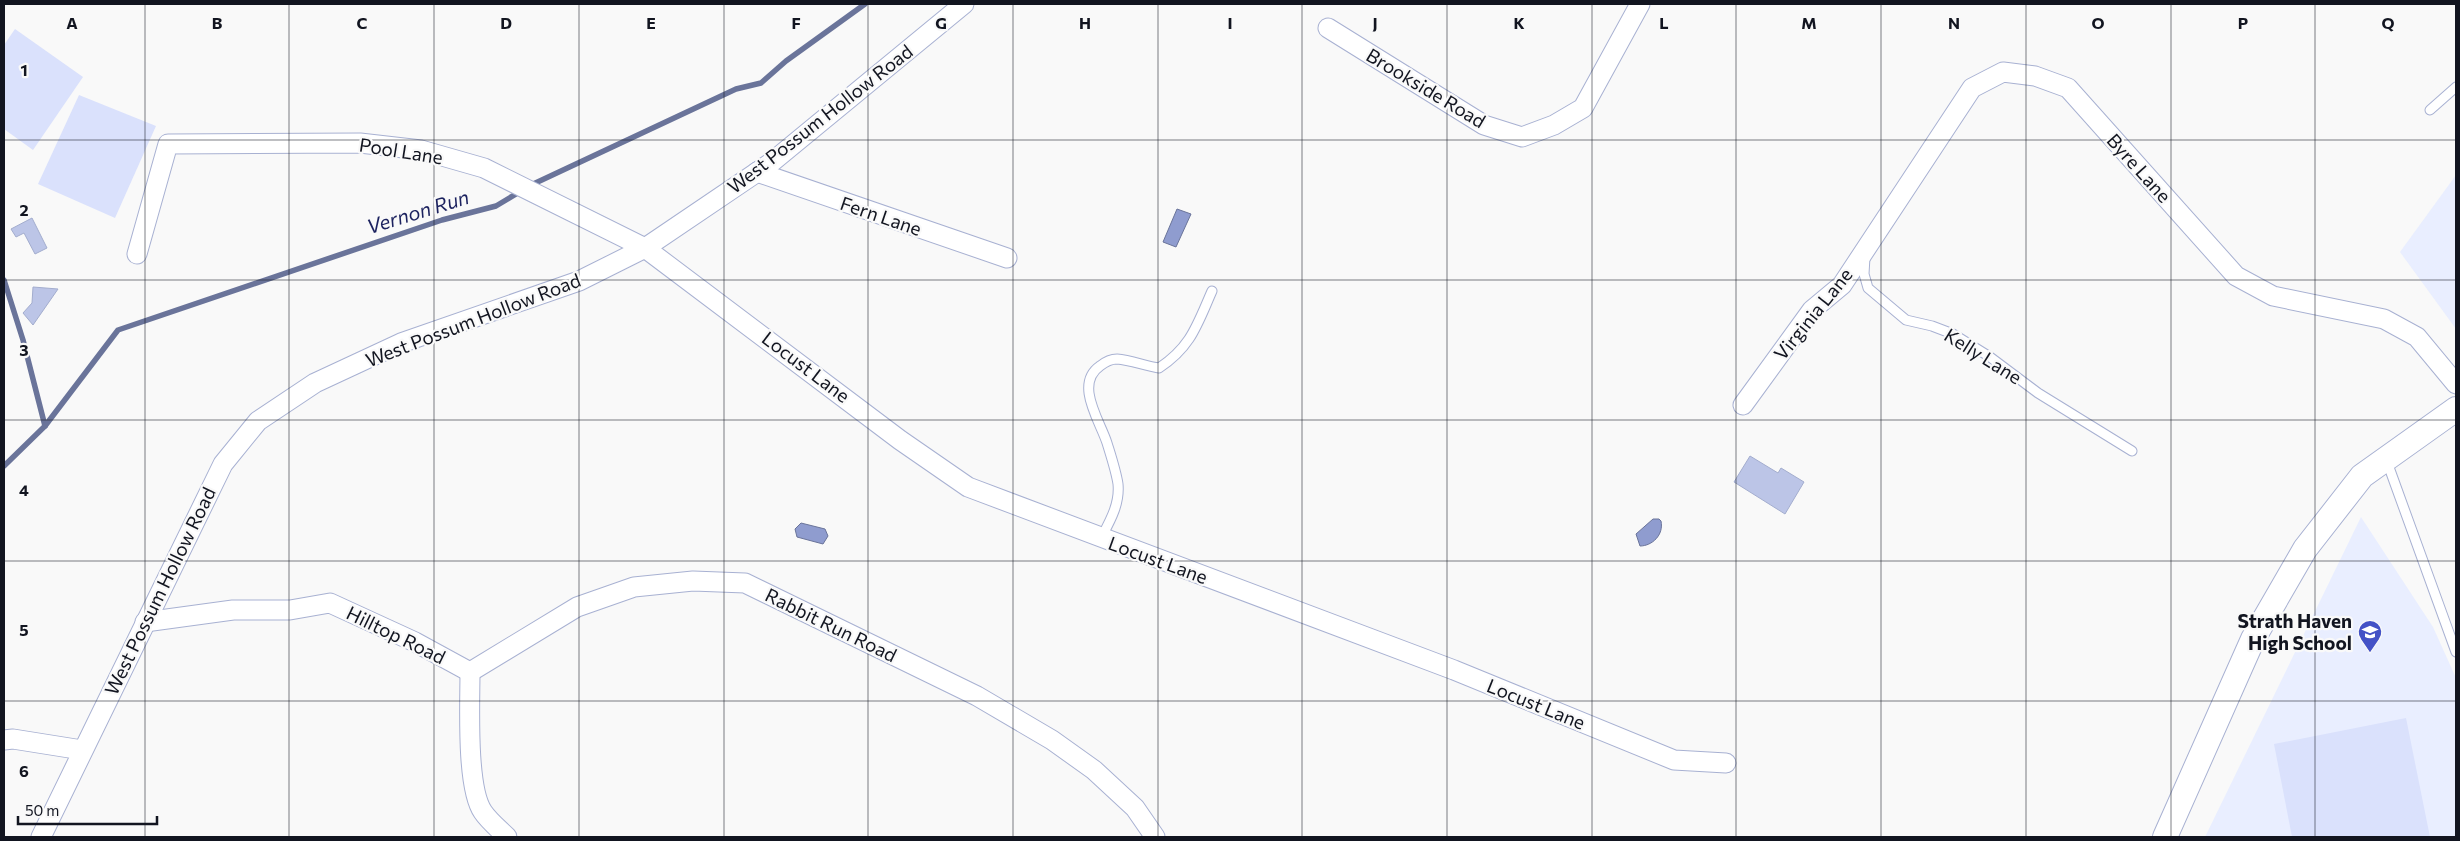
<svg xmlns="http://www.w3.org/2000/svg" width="2460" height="841" font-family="Commissioner,sans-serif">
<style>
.built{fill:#e9eeff}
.green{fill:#dae1fc}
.water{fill:#8f9ccf;stroke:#6a749a}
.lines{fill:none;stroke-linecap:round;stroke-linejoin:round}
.stream{stroke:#6a749a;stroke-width:5.5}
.building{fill:#bcc5e7;stroke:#a3adce}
.service-casing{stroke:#a8b1d2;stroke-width:11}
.minor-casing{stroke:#a8b1d2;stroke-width:21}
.tertiary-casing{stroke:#a8b1d2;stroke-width:26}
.service{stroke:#fff;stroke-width:9}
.minor{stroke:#fff;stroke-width:19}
.tertiary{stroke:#fff;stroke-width:24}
.grid{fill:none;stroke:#121520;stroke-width:1;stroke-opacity:0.55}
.labels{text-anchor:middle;stroke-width:4.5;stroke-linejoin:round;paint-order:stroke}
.street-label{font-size:19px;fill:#121520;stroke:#f9f9f9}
.poi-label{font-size:19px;font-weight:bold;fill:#121520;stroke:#f9f9f9;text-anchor:end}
.water-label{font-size:20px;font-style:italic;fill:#1c225f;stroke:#f9f9f9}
.grid-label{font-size:16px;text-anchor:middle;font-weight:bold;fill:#121520;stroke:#f9f9f9;stroke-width:4.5;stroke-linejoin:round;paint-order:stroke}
</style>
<rect width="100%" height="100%" fill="#f9f9f9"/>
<g class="built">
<polygon points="2456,175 2456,329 2400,252"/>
<polygon points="2361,517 2433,627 2456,678 2456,837 2205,837"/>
</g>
<g class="green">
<polygon points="15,29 83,77 33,150 4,129 4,45"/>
<polygon points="79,95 156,126 115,218 38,184"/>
<polygon points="2406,718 2430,837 2292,837 2274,744"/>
</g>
<g class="water">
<polygon points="1177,209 1191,214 1176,247 1163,242"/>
<path d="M1653,519H1659L1661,521C1664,535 1652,546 1640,546L1636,534Z"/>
<polygon points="801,523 825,529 828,536 823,544 797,537 795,529"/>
</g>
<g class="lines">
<g class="stream">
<polyline points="529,186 736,89 761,83 786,61 865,4"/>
<polyline points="4,280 23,340 45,426"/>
<polyline points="4,466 45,426 118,330 442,220 496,206 521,191"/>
</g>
</g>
<g class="building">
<polygon points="32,218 47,248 35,254 24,233 16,237 11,229"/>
<polygon points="33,287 58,289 33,325 23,313 32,303"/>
<polygon points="1750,456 1778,473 1781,468 1804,482 1785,514 1734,482"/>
</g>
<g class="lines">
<g class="service-casing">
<g id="service">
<polyline points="2430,110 2456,87"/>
<polyline points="1865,257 1864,274 1868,288 1906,320 1932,326 1953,334 1990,357 2038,393 2132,451"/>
<polyline points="2386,459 2456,652"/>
<path d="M1101,538C1110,521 1120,504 1118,484C1116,471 1111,456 1107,443C1100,421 1074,384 1100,366C1105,362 1111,359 1117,359C1131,360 1145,366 1159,368C1191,347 1197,325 1212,291"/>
</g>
</g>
<g class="minor-casing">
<g id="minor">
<polyline points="1328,28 1484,125 1522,137 1554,125 1583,108 1640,4"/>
<polyline points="757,172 1007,258"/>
<polyline points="137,254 168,144 360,143 421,150 484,168 645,248 900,440 968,487 1454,670 1674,760 1726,763"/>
<polyline points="1743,405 1812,310 1842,285 1972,88 2003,72 2035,76 2068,88 2236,276 2273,296 2384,319 2417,337 2456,384"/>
<polyline points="145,622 233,610 290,610 330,603 415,642 470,672"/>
<polyline points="470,672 577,607 634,587 693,581 745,583 977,696 1052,740 1094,770 1135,808 1155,837"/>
<path d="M470,672C470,703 466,788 483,812C489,821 499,829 507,837"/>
<polyline points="4,740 13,739 82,750"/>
<polyline points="41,837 223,464 258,421 315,383 401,343 579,281 645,248 772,162 964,4"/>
</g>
</g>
<g class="tertiary-casing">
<polyline id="tertiary" points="2165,837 2253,639 2305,549 2362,476 2456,409"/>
</g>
<use href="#service" class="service"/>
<use href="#minor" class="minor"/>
<use href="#tertiary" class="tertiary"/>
</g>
<path class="grid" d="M145,4V837M289,4V837M434,4V837M579,4V837M724,4V837M868,4V837M1013,4V837M1158,4V837M1302,4V837M1447,4V837M1592,4V837M1736,4V837M1881,4V837M2026,4V837M2171,4V837M2315,4V837M4,140H2456M4,280H2456M4,420H2456M4,561H2456M4,701H2456"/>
<defs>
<g id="school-pin" transform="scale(1.25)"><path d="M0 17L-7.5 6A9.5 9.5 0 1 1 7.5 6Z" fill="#4452c6" stroke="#f9f9f9"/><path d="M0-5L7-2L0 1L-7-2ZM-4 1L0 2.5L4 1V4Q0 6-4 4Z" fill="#fff"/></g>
</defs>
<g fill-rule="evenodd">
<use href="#school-pin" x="2370" y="632"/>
</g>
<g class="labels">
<g class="street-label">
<text transform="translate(1426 88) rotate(31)" y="7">Brookside Road</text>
<text transform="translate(820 119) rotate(-38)" y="7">West Possum Hollow Road</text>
<text transform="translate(401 151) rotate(9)" y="7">Pool Lane</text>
<text transform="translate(2139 168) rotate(48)" y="7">Byre Lane</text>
<text transform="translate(881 216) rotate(19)" y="7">Fern Lane</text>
<text transform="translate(1813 314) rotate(-51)" y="7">Virginia Lane</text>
<text transform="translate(473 320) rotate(-21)" y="7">West Possum Hollow Road</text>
<text transform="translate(1983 356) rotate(32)" y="7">Kelly Lane</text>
<text transform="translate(806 367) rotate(37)" y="7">Locust Lane</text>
<text transform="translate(1158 560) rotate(20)" y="7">Locust Lane</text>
<text transform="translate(160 591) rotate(-64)" y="7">West Possum Hollow Road</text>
<text transform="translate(831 625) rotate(26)" y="7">Rabbit Run Road</text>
<text transform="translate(396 635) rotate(26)" y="7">Hilltop Road</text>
<text transform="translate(1536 704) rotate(22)" y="7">Locust Lane</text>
</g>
<g class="poi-label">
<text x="2352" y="628">Strath Haven<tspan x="2352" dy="22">High School</tspan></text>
</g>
<g class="water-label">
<text transform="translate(418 212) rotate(-17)" y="7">Vernon Run</text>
</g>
</g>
<g class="grid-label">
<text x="72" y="29">A</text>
<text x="217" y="29">B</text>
<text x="362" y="29">C</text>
<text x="506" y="29">D</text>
<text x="651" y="29">E</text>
<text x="796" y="29">F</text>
<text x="941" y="29">G</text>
<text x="1085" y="29">H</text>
<text x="1230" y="29">I</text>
<text x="1375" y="29">J</text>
<text x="1519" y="29">K</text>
<text x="1664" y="29">L</text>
<text x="1809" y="29">M</text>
<text x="1954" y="29">N</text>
<text x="2098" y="29">O</text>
<text x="2243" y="29">P</text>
<text x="2388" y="29">Q</text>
<text x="24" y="76">1</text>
<text x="24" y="216">2</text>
<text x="24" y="356">3</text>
<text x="24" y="496">4</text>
<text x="24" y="636">5</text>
<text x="24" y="777">6</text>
</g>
<rect width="2460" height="841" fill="none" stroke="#121520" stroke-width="10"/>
<path d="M18 816v8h139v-8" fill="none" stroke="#121520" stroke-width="2.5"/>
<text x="25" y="816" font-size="15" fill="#121520" stroke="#f9f9f9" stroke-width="4" paint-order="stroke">50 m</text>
</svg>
